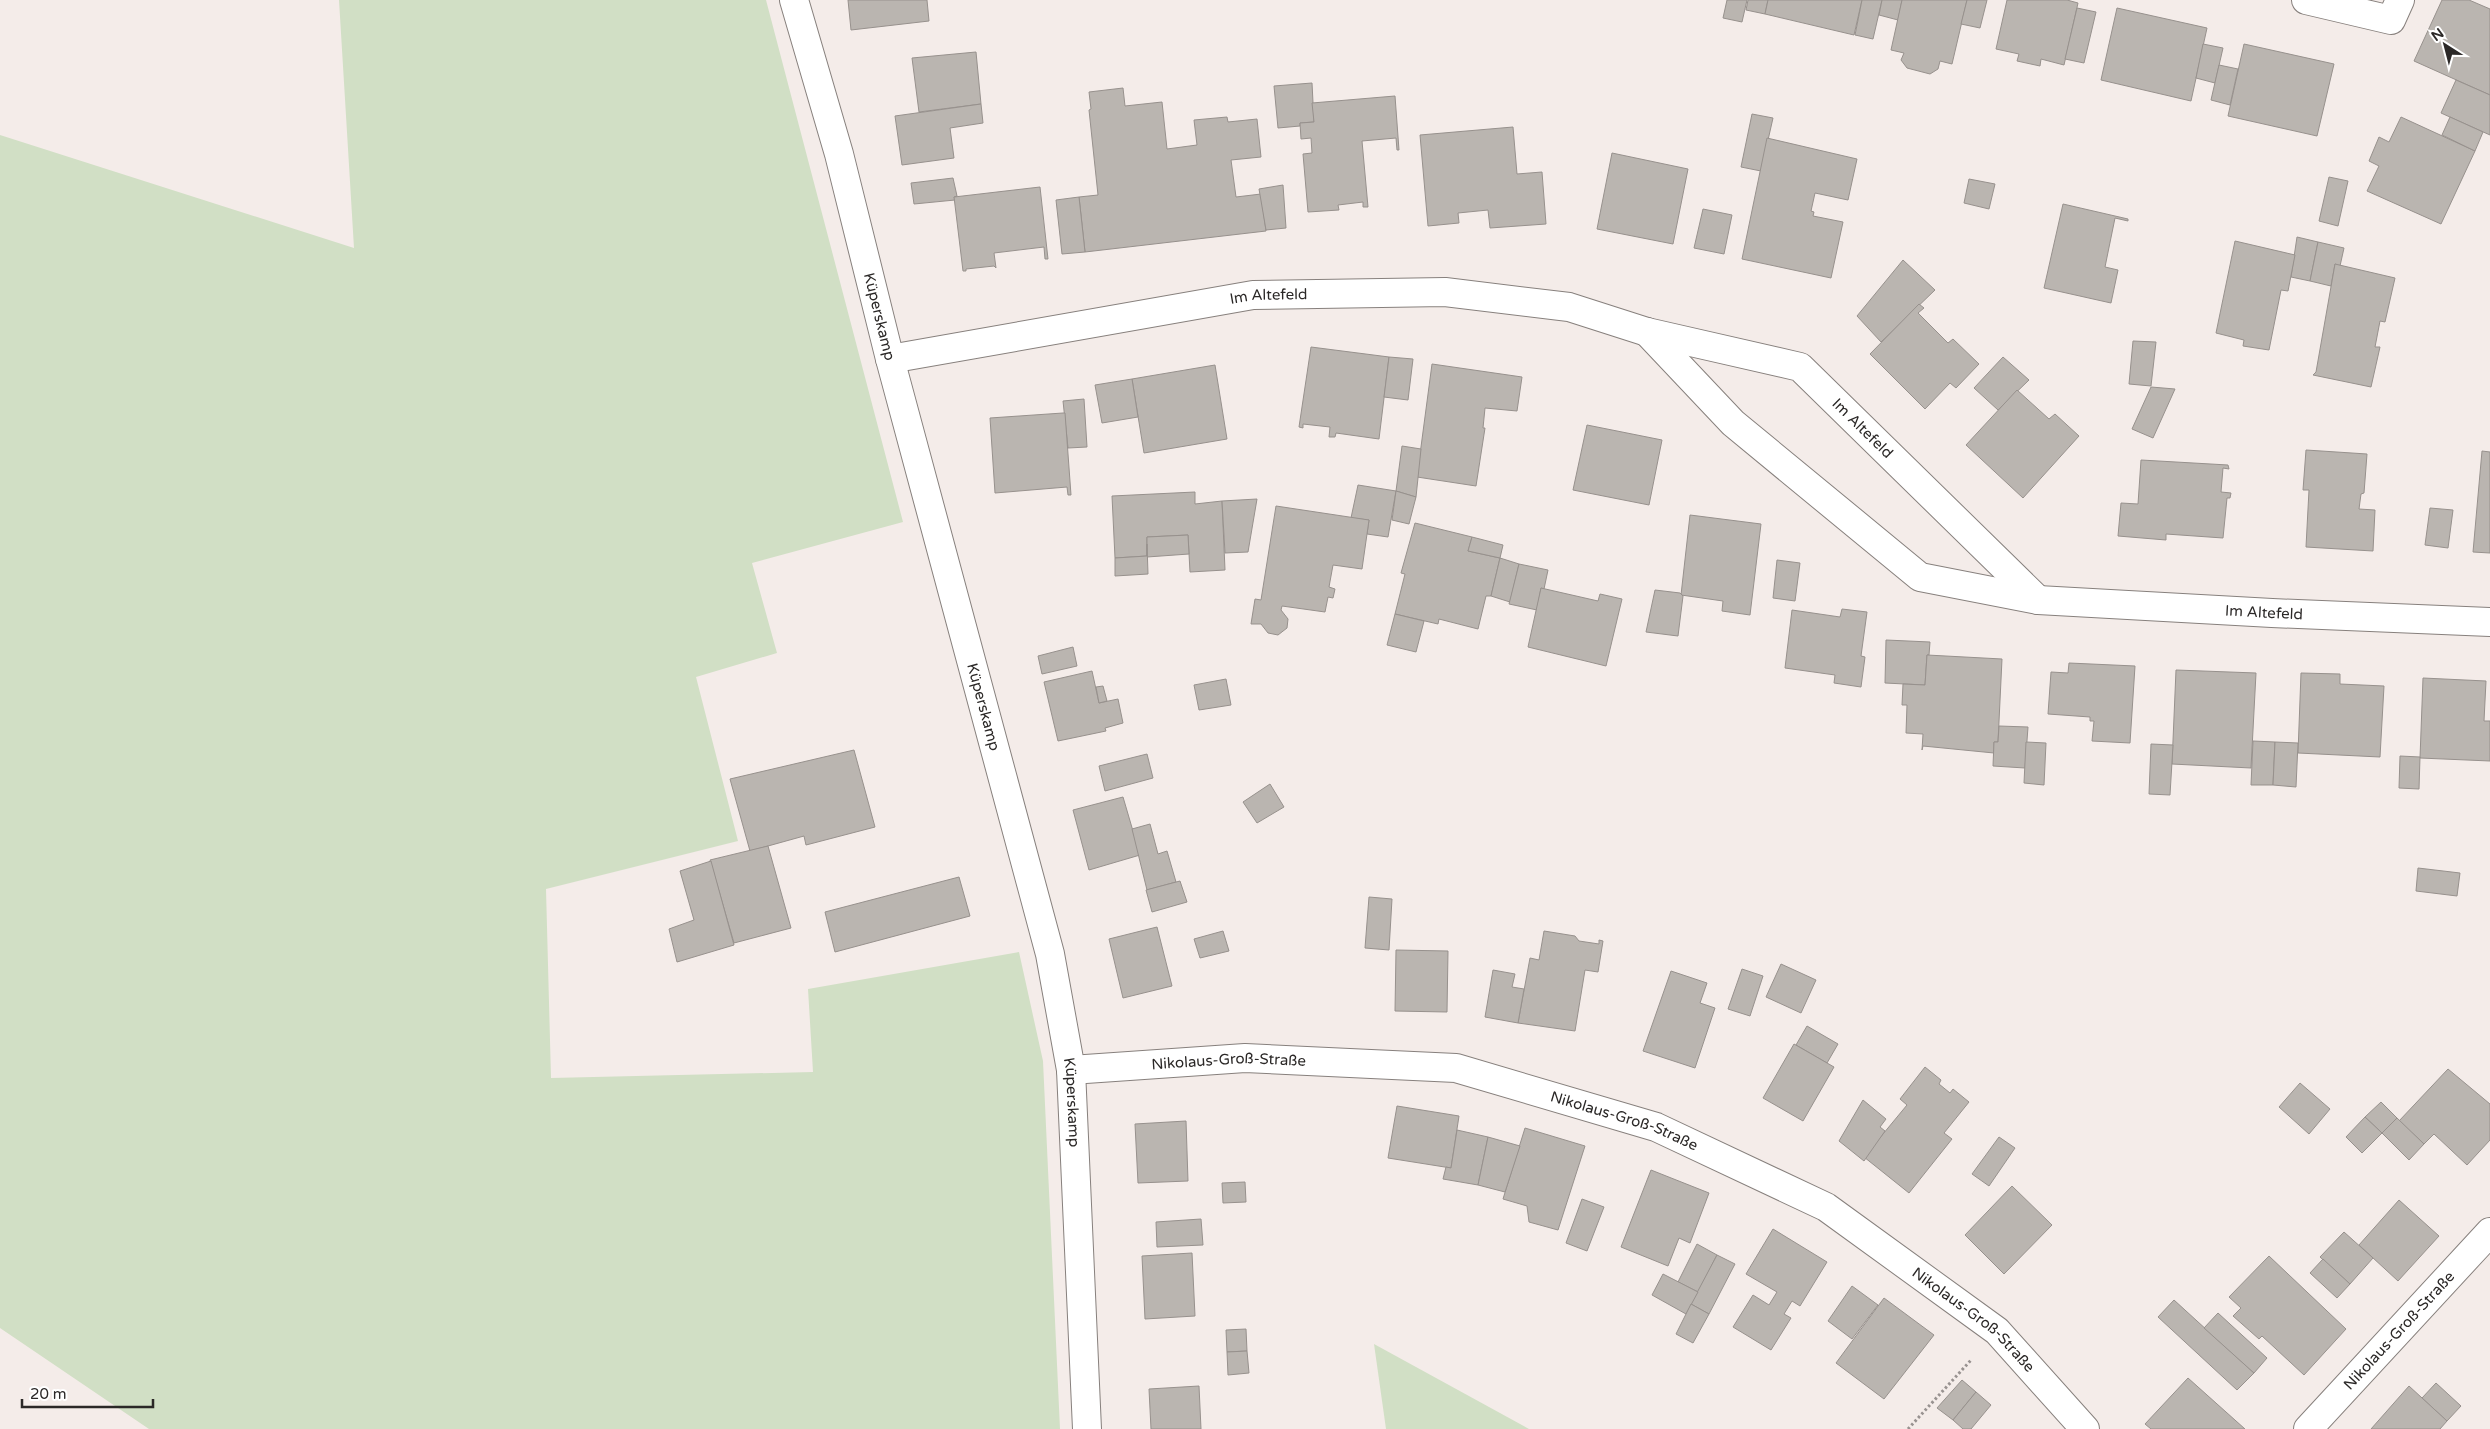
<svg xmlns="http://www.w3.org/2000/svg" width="2490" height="1429" font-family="'Varela Round',sans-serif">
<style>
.green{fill:#d1dfc5}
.building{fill:#bab5b0;stroke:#97918d}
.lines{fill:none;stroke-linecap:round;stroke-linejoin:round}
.minor-casing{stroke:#87807d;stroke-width:30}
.path{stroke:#989290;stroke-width:3;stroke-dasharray:2.5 2.5;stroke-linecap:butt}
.minor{stroke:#fff;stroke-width:28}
.labels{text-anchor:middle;stroke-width:4;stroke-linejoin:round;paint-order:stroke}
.street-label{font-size:15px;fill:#2b2827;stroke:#fff}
</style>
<rect width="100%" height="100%" fill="#f4ece9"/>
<g class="green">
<polygon points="339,0 766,0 903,522 752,563 777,653 696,677 738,841 546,889 551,1078 813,1072 808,989 1019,952 1043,1061 1060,1429 149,1429 0,1328 0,135 354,248"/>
<polygon points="1374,1344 1529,1429 1386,1429"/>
</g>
<g class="building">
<polygon points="848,0 927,0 929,21 851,30"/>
<polygon points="1727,0 1747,0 1742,22 1723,18"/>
<polygon points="1748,0 1768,0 1765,14 1746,10"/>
<polygon points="1768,0 1862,0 1854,35 1765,14"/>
<polygon points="1862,0 1882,0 1873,39 1855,35"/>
<polygon points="1882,0 1902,0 1898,20 1879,15"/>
<polygon points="1902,0 1967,0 1952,64 1940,61 1938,69 1930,74 1907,68 1901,60 1904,53 1891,50"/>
<polygon points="1967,0 1987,0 1980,28 1961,24"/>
<polygon points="2007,0 2067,0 2078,3 2064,65 2041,59 2040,66 2017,61 2019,54 1996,49"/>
<polygon points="2442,0 2469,0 2490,9 2490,95 2414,61"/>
<polygon points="2077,8 2096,12 2084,63 2065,59"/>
<polygon points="2117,8 2207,28 2191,101 2101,80"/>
<polygon points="2203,44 2223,48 2215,83 2196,78"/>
<polygon points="2244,44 2334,64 2317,136 2228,116"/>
<polygon points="976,52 981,104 919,112 912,58"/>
<polygon points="2219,65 2238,69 2230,105 2211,100"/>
<polygon points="2456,80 2490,95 2490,135 2441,113"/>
<polygon points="1312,83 1314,122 1300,123 1300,126 1278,128 1274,86"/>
<polygon points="1123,88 1125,106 1162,102 1167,149 1197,145 1194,120 1227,117 1228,122 1257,119 1261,157 1231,160 1236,197 1261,194 1266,231 1085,252 1079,197 1098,195 1089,110 1091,109 1089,92"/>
<polygon points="1395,96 1399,150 1397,150 1396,138 1362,141 1368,207 1363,207 1363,202 1338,205 1339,210 1308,212 1303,154 1312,153 1311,138 1301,139 1300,123 1314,122 1312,103"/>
<polygon points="981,104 983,123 950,128 954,158 902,165 895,116"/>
<polygon points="1752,114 1773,118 1761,171 1741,167"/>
<polygon points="2401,117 2475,151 2441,224 2367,191 2379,166 2369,161 2379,137 2389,142"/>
<polygon points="2450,117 2483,132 2475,151 2442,135"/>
<polygon points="1513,127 1517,174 1542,172 1546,224 1490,228 1488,210 1458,213 1459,223 1428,226 1420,135"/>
<polygon points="1767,138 1857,159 1848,200 1815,193 1811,211 1814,212 1813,216 1843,222 1831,278 1742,259"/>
<polygon points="1612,153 1688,169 1673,244 1597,229"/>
<polygon points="2329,177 2348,181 2338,226 2319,221"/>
<polygon points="953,178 957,196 954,197 955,200 914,204 911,183"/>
<polygon points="1969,179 1995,184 1989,209 1964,203"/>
<polygon points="1283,185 1286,228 1266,230 1259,189"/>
<polygon points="1040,187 1048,259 1045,259 1044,247 994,253 996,268 994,266 966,269 966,271 963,271 954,197"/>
<polygon points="1079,197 1085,252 1062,254 1056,200"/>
<polygon points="2063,204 2128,219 2128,221 2115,218 2105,267 2118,270 2111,303 2044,288"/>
<polygon points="1703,209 1732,215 1724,254 1694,248"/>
<polygon points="2297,237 2318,242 2310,281 2291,277"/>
<polygon points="2235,241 2295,255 2288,291 2281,290 2269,350 2243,346 2244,340 2216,333"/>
<polygon points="2318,242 2344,248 2340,266 2335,264 2331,286 2310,281"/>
<polygon points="1903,260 1935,290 1881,342 1857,316"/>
<polygon points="2335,264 2395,278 2385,322 2380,321 2375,347 2380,347 2371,387 2313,375 2316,372"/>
<polygon points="1919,304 1924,308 1918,313 1948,343 1953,339 1979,364 1956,388 1950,383 1925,409 1870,354"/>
<polygon points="2133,341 2156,342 2151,386 2129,384"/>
<polygon points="1311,347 1389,357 1379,439 1336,433 1335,437 1329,437 1330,427 1303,424 1303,428 1299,427"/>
<polygon points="1389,357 1413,359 1408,400 1384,397"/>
<polygon points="2003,357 2029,380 1998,410 1974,388"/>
<polygon points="1432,364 1522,377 1517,411 1485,408 1483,428 1485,428 1476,486 1417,477"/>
<polygon points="1215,365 1227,439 1144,453 1132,379"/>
<polygon points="1132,379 1138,417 1102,423 1095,385"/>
<polygon points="2151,387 2175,389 2153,438 2132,429"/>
<polygon points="2017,390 2049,419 2055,414 2079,436 2023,498 1966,445"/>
<polygon points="1084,399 1087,447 1068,448 1063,401"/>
<polygon points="1063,413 1065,413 1071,495 1068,495 1067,487 995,493 990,418"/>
<polygon points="1587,425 1662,440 1649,505 1573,490"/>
<polygon points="1402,446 1421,449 1416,497 1396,491"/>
<polygon points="2306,450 2367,454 2364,493 2361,494 2359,509 2375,510 2373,551 2306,547 2309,490 2303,490"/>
<polygon points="2482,451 2490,452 2490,553 2473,552"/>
<polygon points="2141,460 2228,465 2229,469 2223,468 2221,492 2231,493 2230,498 2227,498 2223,538 2166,534 2166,540 2118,536 2121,503 2138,504"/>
<polygon points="1358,485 1396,491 1388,537 1367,534 1369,520 1351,518"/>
<polygon points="1396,491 1416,497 1409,524 1392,520"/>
<polygon points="1195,492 1195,504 1222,501 1225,570 1190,572 1188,535 1147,537 1147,556 1115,558 1112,496"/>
<polygon points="1257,499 1248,552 1225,553 1222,501"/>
<polygon points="1276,506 1369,520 1362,569 1333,565 1329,587 1335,589 1333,598 1328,597 1325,612 1282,606 1281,610 1288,619 1287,628 1278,635 1268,633 1261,624 1251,624 1255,599 1261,600"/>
<polygon points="2430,508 2453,510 2448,548 2425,545"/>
<polygon points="1690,515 1761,524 1750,615 1722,611 1723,601 1681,595"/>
<polygon points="1415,523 1472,537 1468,551 1500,558 1491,596 1486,596 1478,629 1439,619 1438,624 1395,614 1405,574 1401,573"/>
<polygon points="1188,535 1189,554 1147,557 1147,537"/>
<polygon points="1472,537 1503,545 1500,558 1468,551"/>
<polygon points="1147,544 1148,574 1115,576 1115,558 1147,556"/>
<polygon points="1500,558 1519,564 1510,602 1491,596"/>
<polygon points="1777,560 1800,563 1795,601 1773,598"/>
<polygon points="1519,564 1548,570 1544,589 1541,588 1537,610 1509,604"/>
<polygon points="1541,588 1598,601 1600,594 1622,599 1606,666 1528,647"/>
<polygon points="1655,590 1680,593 1683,596 1678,636 1646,632"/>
<polygon points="1842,609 1867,612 1861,656 1865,657 1861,687 1834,683 1835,675 1785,668 1792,610 1840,617"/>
<polygon points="1395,614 1424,621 1416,652 1387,645"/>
<polygon points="1886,640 1930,642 1929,655 1927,655 1925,685 1885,683"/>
<polygon points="1073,647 1077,666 1042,674 1038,656"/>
<polygon points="1927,655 2002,659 1998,742 1994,742 1994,753 1923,746 1922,750 1923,734 1906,733 1907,705 1902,705 1903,684 1925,685"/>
<polygon points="2069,663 2135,666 2130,743 2092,741 2094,721 2090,721 2090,717 2048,714 2051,672 2068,673"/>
<polygon points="2176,670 2256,673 2251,768 2172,764"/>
<polygon points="1092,671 1099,703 1118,699 1123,723 1105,728 1106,731 1058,741 1044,682"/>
<polygon points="2301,673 2340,674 2340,684 2384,686 2380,757 2298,753"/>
<polygon points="2423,678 2486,681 2484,721 2490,721 2490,761 2420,758"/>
<polygon points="1226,679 1231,705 1199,710 1194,685"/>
<polygon points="1103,686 1107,701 1099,703 1096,687"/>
<polygon points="1999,726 2028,727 2025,768 1993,766 1994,742 1998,742"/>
<polygon points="2253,741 2275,742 2273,785 2251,785"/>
<polygon points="2026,742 2046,743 2044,785 2024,783"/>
<polygon points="2275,742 2298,743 2296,787 2273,785"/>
<polygon points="2151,744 2173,745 2170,795 2149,794"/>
<polygon points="854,750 875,827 806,845 804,836 750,851 730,779"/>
<polygon points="1147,754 1153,778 1105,791 1099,766"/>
<polygon points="2400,756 2420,757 2419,789 2399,788"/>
<polygon points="1270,784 1284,807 1257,823 1243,802"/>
<polygon points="1123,797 1140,855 1089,870 1073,810"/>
<polygon points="1150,824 1158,854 1167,851 1176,882 1147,890 1132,829"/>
<polygon points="768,846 791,928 734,943 710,860"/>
<polygon points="711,861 734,945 677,962 669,929 694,920 680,871"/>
<polygon points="2418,868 2460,873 2457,896 2416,891"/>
<polygon points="959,877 970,916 835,952 825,912"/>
<polygon points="1180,881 1187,902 1152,912 1146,890"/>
<polygon points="1369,897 1392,899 1389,950 1365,948"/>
<polygon points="1157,927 1172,986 1123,998 1109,939"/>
<polygon points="1223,931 1229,951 1200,958 1194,939"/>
<polygon points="1544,931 1575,936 1579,941 1599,944 1599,940 1603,941 1598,972 1585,970 1575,1031 1518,1023 1530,958 1539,960"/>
<polygon points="1396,950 1448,951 1447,1012 1395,1011"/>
<polygon points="1781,964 1816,980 1801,1013 1766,997"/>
<polygon points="1742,969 1763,976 1750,1016 1728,1009"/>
<polygon points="1493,970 1515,974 1512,987 1524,989 1518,1023 1485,1017"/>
<polygon points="1671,971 1707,983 1700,1003 1715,1008 1695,1068 1643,1051"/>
<polygon points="1807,1026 1838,1044 1827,1063 1796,1045"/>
<polygon points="1794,1044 1834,1067 1803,1121 1763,1098"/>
<polygon points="1925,1067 1941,1080 1939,1084 1950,1093 1953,1089 1969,1102 1944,1133 1952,1139 1909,1193 1864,1157 1907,1105 1900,1099"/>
<polygon points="2448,1069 2490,1104 2490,1140 2467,1165 2434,1134 2424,1144 2399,1121"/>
<polygon points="2300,1083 2330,1109 2309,1134 2279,1107"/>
<polygon points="1863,1100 1886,1119 1880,1127 1885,1131 1864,1161 1839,1141"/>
<polygon points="2381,1102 2397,1118 2382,1133 2365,1117"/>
<polygon points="1397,1106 1459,1116 1451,1168 1388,1158"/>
<polygon points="2365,1117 2382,1133 2362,1153 2346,1137"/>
<polygon points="2397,1118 2424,1144 2409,1160 2382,1133"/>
<polygon points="1186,1121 1188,1181 1138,1183 1135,1124"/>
<polygon points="1525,1128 1585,1146 1558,1230 1529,1222 1527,1206 1503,1199"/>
<polygon points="1457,1130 1488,1137 1478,1185 1443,1179 1446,1167 1451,1168"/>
<polygon points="1488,1137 1520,1146 1505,1192 1478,1185"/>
<polygon points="1999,1137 2015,1148 1989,1186 1972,1174"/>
<polygon points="1651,1170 1709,1193 1690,1243 1679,1238 1668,1266 1621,1247"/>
<polygon points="1245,1182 1246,1202 1223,1203 1222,1183"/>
<polygon points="2012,1186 2052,1225 2004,1274 1965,1235"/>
<polygon points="1582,1199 1604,1207 1587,1251 1566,1243"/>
<polygon points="2399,1200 2439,1236 2398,1281 2359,1245"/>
<polygon points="1201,1219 1203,1245 1157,1247 1156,1222"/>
<polygon points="1773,1229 1827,1262 1800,1306 1792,1301 1784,1314 1791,1318 1771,1350 1733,1327 1753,1295 1769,1305 1777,1292 1746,1274"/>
<polygon points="2344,1232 2373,1258 2350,1284 2320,1257"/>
<polygon points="1697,1244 1717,1255 1698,1292 1678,1282"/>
<polygon points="1192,1253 1195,1316 1145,1319 1142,1256"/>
<polygon points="1717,1255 1735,1264 1709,1314 1691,1304"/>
<polygon points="2269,1256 2346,1329 2304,1375 2262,1336 2259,1339 2233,1316 2241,1308 2229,1297"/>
<polygon points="2323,1259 2350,1284 2337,1298 2310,1273"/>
<polygon points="1663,1274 1698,1292 1686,1314 1652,1295"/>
<polygon points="1852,1286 1878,1305 1852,1339 1828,1321"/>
<polygon points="1884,1298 1934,1335 1884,1399 1836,1363"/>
<polygon points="2174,1300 2254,1373 2237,1390 2158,1317"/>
<polygon points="1691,1304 1709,1314 1693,1343 1676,1334"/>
<polygon points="2218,1313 2267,1358 2254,1373 2204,1328"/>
<polygon points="1246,1329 1247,1351 1227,1352 1226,1330"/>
<polygon points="1247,1351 1249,1373 1228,1375 1227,1352"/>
<polygon points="2188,1378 2245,1429 2151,1429 2145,1424"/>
<polygon points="1962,1380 1976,1392 1953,1420 1937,1408"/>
<polygon points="2436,1383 2461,1406 2447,1421 2422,1398"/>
<polygon points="1199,1386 1201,1429 1151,1429 1149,1389"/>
<polygon points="2409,1386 2447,1421 2440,1429 2371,1429"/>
<polygon points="1976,1392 1991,1405 1971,1429 1963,1429 1953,1420"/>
</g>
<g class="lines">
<g class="minor-casing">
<g id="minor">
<path id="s1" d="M794,0L839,154L890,359L1050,954L1071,1070L1087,1429"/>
<polyline points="2306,0 2391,20 2400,0"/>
<path id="s2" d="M1647,332L1733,423L1920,577L2038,600L2272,613L2490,622"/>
<path id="s3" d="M890,359L1253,295L1445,292L1569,307L1647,332L1800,367L2038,600"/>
<path id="s4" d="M1071,1070L1245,1058L1456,1068L1656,1127L1826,1207L1997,1331L2085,1429"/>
<path id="s5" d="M2308,1429L2490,1232"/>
</g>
</g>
<polyline class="path" points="1908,1429 1972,1359"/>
<use href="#minor" class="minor"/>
</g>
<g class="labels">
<g class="street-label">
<text dy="5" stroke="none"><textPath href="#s3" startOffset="384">Im Altefeld</textPath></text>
<text dy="5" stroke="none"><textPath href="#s1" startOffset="328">Küperskamp</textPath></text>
<text dy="5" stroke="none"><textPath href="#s3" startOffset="1012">Im Altefeld</textPath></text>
<text dy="5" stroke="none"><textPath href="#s2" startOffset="714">Im Altefeld</textPath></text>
<text dy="5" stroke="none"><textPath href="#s1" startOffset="732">Küperskamp</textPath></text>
<text dy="5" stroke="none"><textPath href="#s4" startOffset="158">Nikolaus-Groß-Straße</textPath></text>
<text dy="5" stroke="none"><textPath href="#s1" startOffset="1138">Küperskamp</textPath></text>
<text dy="5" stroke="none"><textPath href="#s4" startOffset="562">Nikolaus-Groß-Straße</textPath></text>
<text dy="5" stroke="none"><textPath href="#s4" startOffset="968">Nikolaus-Groß-Straße</textPath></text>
<text dy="5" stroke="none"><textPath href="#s5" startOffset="134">Nikolaus-Groß-Straße</textPath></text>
</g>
</g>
<g transform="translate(2445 45) rotate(324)" stroke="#ffffff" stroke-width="4" paint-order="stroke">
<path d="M0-4L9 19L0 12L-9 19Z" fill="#2b2827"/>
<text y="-8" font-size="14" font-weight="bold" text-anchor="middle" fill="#2b2827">N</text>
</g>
<path d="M22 1399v8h131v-8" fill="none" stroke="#2b2827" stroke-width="2.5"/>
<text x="30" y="1399" font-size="15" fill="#2b2827" stroke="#ffffff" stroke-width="4" paint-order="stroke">20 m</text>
</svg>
